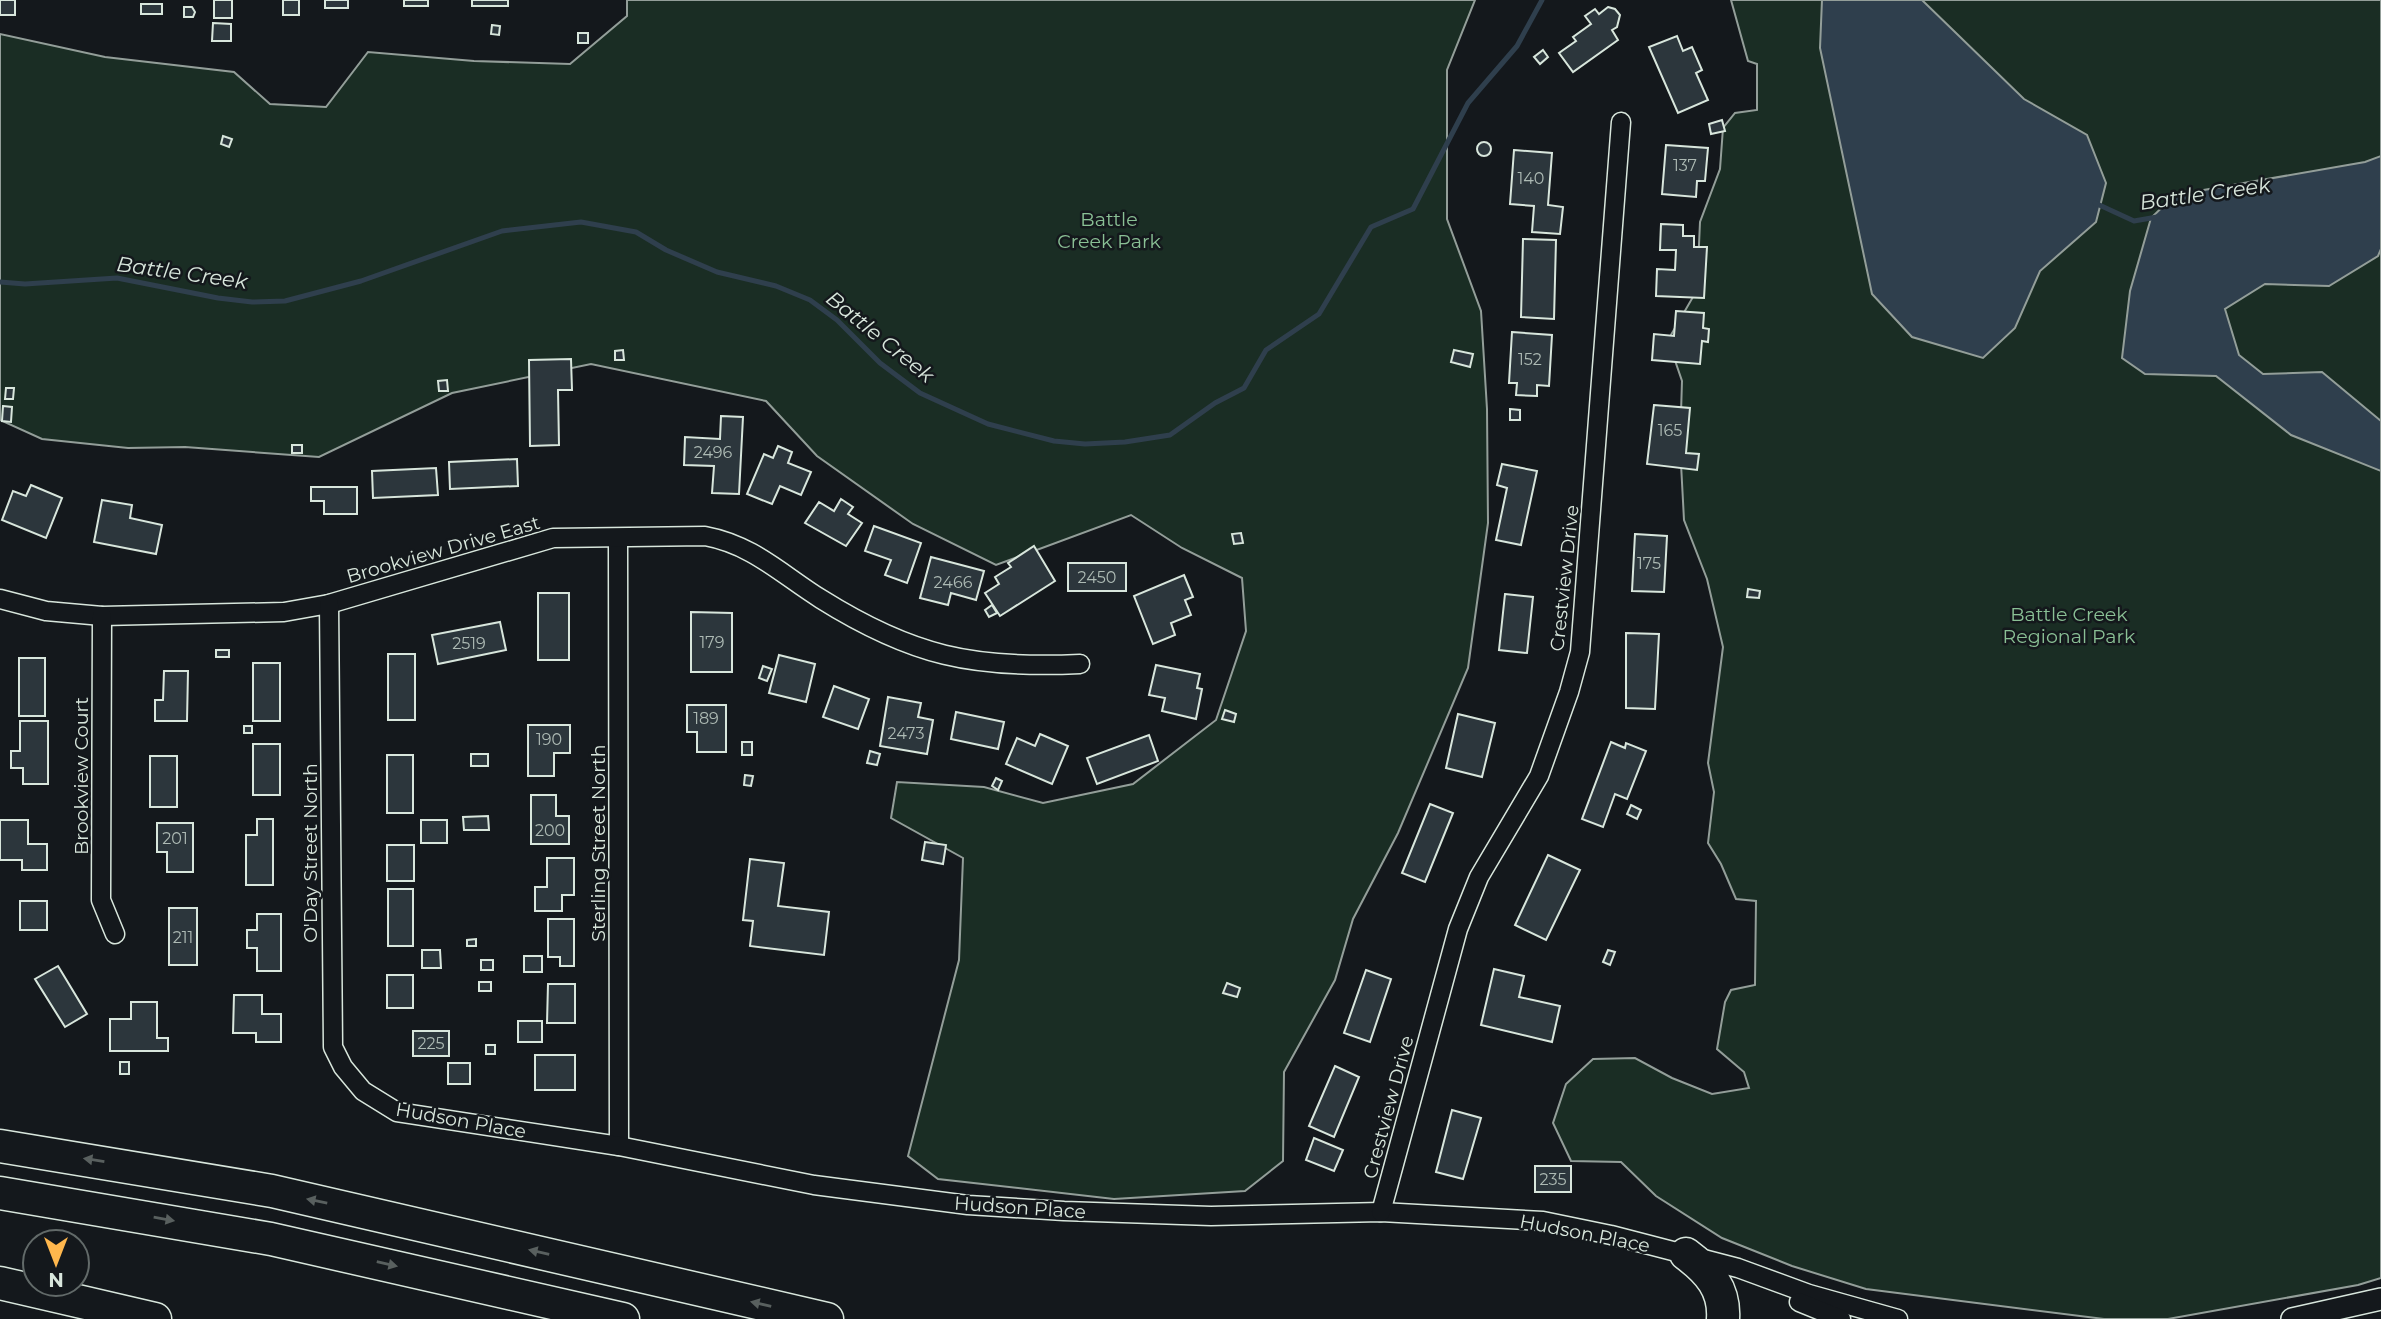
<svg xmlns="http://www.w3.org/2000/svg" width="2381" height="1319" font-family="Montserrat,sans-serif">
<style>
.green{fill:#1a2d24;stroke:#939e99;stroke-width:2}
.water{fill:#2f3f4d;stroke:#939e99;stroke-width:2}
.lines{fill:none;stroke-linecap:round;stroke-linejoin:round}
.stream{stroke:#2f3f4d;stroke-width:5}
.building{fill:#2c363c;stroke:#d8e6dc;stroke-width:2}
.minor-casing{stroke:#d8e6dc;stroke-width:21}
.tertiary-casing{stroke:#d8e6dc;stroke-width:24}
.motorway-casing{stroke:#d8e6dc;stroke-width:35}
.minor{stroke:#14181c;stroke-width:18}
.tertiary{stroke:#14181c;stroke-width:21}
.motorway{stroke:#14181c;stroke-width:32}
.oneway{fill:#59605f}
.labels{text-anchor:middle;stroke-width:5;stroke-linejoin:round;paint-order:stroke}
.number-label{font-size:16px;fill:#adbab4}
.park-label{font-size:19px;fill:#8ac095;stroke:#14181c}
.street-label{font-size:19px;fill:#d8e6dc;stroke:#14181c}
.water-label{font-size:21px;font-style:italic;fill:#d8e6dc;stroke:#14181c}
</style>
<rect width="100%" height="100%" fill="#14181c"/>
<g class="green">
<polygon points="627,0 1475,0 1447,70 1447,219 1481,311 1487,409 1488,523 1468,668 1398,833 1353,919 1335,980 1284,1072 1283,1161 1245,1191 1114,1199 938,1179 908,1156 959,960 963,858 891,818 897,782 984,787 1043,803 1133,784 1216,720 1246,631 1242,578 1182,548 1131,515 996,565 913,524 817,456 766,401 591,364 452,393 319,457 185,447 128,448 42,439 0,420 0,34 105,57 234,72 270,104 326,107 368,52 474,61 570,64 627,16"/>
<polygon points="1731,0 2381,0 2381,1278 2358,1285 2168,1319 2104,1319 1866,1289 1792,1266 1722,1238 1656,1196 1621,1162 1571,1161 1553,1123 1566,1084 1593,1059 1635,1058 1672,1078 1712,1094 1749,1088 1744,1072 1717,1049 1725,1002 1731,990 1755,985 1756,901 1736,899 1721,864 1708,843 1714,792 1708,763 1723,647 1707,579 1684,520 1680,445 1682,381 1668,340 1697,290 1700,222 1720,169 1723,128 1735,113 1757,110 1757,64 1748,61"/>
</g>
<g class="water">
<polygon points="1822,0 1922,0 2024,99 2087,135 2106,183 2096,222 2040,271 2015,328 1983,358 1912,337 1872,294 1820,48"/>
<polygon points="2381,156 2381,249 2378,256 2329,286 2265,284 2225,309 2239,355 2263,374 2322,372 2381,421 2381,471 2291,435 2216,376 2145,374 2122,358 2130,291 2151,218 2175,195 2365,162"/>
</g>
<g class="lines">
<g class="stream">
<polyline points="2095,203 2134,221 2157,217"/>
<polyline points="0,282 25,284 117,278 218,298 252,302 285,301 361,281 502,231 581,222 636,232 666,250 717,272 776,286 810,300 837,320 880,363 920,393 988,424 1054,441 1085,444 1125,442 1170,435 1215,403 1244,388 1266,350 1319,314 1371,227 1413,209 1468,103 1517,46 1542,0"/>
</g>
</g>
<g class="building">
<rect x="0" y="0" width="15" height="15"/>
<rect x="214" y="0" width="18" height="18"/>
<rect x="283" y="0" width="16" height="15"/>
<rect x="325" y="0" width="23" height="8"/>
<rect x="404" y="0" width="24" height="6"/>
<rect x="472" y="0" width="36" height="6"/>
<rect x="141" y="4" width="21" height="10"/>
<polygon points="184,7 192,7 195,12 193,17 184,17"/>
<polygon points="1608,7 1615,9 1620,15 1617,27 1612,30 1618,40 1573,72 1559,53 1576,41 1573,37 1591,24 1585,16 1595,9 1599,14"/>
<polygon points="213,23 231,24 231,41 212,41"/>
<polygon points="492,25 500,26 499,35 491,34"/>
<rect x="578" y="33" width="10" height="10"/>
<polygon points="1677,36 1683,51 1692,47 1702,70 1696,73 1708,100 1678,113 1649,47"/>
<polygon points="1543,50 1548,57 1540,64 1534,57"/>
<polygon points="1722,120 1725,131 1711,134 1709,124"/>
<polygon points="223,136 232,139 229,147 221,144"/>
<circle cx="1484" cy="149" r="7"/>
<polygon points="1666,145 1708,148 1705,181 1697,181 1696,197 1662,194"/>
<polygon points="1514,150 1552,153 1548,205 1563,207 1560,234 1532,232 1534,206 1510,204"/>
<polygon points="1661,224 1683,225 1683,236 1694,236 1694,247 1707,247 1704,298 1656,296 1657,269 1675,270 1676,250 1660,250"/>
<polygon points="1523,239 1556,240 1554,319 1521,317"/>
<polygon points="1676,311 1704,313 1703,328 1709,329 1708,342 1702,341 1700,364 1652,360 1654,334 1674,336"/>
<polygon points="1512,332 1552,335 1549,386 1537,385 1537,396 1516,395 1517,383 1509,383"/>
<polygon points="623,350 624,360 615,360 615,351"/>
<polygon points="1454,350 1473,354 1470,367 1451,362"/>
<polygon points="571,359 572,390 558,390 559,445 530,446 529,360"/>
<polygon points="447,380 448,391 439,391 438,381"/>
<polygon points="6,388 14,388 13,399 5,399"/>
<polygon points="1654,405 1690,408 1686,453 1699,454 1697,470 1647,464"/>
<polygon points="3,406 12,407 11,422 2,421"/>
<polygon points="1510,409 1520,410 1520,420 1510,420"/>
<polygon points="721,416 743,417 739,494 712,493 714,466 684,465 685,437 720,439"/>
<rect x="292" y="445" width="10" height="8"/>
<polygon points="778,446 792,452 788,463 811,472 801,495 780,486 772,504 747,494 764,454 773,458"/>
<polygon points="517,459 518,486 450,489 449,462"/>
<polygon points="1502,464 1537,471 1521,545 1496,540 1507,488 1497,485"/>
<polygon points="436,468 438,495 373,498 372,471"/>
<polygon points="31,485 62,498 46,538 2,520 13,491 26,496"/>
<polygon points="311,487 357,487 357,514 324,514 324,501 311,501"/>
<polygon points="841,499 853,507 848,514 862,523 846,546 805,523 819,502 834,511"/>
<polygon points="102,500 132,505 130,518 162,525 156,554 94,542"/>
<polygon points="874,526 921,543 907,583 885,575 891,560 865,551"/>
<polygon points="1241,533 1243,543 1234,544 1232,534"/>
<polygon points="1635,534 1667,536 1664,592 1632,591"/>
<polygon points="1034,546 1055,581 1000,616 985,593 999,584 995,577 1011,567 1008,563"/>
<polygon points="931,557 984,571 976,600 951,593 948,605 920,598"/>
<rect x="1068" y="563" width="58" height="28"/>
<polygon points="1184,575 1193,597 1185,600 1191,615 1171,623 1175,635 1153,644 1134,596"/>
<polygon points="1748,589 1760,591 1759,598 1747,597"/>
<rect x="538" y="593" width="31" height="67"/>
<polygon points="1505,594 1533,597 1527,653 1499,650"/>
<polygon points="992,605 997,613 989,617 985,610"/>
<polygon points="691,612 732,613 732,672 691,672"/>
<polygon points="500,622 506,650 438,664 432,635"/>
<polygon points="1626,633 1659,634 1655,709 1626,708"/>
<rect x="216" y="650" width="13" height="7"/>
<rect x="388" y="654" width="27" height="66"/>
<polygon points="779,655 815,664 806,702 769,693"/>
<rect x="19" y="658" width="26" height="58"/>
<rect x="253" y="663" width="27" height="58"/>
<polygon points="1156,665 1200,674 1197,688 1202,689 1196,719 1162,711 1165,698 1149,695"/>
<polygon points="763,666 772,669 767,681 759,678"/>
<polygon points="164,671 188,671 187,721 155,721 155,700 163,700"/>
<polygon points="834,686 869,699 858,729 823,717"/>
<polygon points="888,697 921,703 918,717 933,720 927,754 880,746"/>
<polygon points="687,705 726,705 726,752 697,752 697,732 687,732"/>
<polygon points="1225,710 1236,714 1234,722 1222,719"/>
<polygon points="956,712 1004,722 998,749 951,739"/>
<polygon points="1458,714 1495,723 1482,777 1446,768"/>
<polygon points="20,721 48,721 48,784 23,784 23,768 11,768 11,751 20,751"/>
<polygon points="528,725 570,725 570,753 554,753 554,776 528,776"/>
<rect x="244" y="726" width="8" height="7"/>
<polygon points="1040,734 1068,746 1052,784 1006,764 1017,738 1035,746"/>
<polygon points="1149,735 1158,761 1097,784 1087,758"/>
<rect x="742" y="742" width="10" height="13"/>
<polygon points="1611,742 1625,748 1626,743 1646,751 1627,799 1615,794 1603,827 1582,819"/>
<rect x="253" y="744" width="27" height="51"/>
<polygon points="870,751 880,754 877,765 867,763"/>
<rect x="471" y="754" width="17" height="12"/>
<rect x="387" y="755" width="26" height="58"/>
<rect x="150" y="756" width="27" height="51"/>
<polygon points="745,775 753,776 751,786 744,785"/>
<polygon points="996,778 1002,781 998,790 992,786"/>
<polygon points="531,795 556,795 556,816 569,816 569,844 531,844"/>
<polygon points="1430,804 1453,813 1425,882 1402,873"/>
<polygon points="1631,805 1641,810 1637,819 1627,814"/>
<polygon points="488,816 489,830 464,830 463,817"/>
<polygon points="257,819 273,819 273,885 246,885 246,835 257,835"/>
<polygon points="0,820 28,820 28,844 47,844 47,870 22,870 22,860 0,860"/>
<rect x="421" y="820" width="26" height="23"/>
<polygon points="157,823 193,823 193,872 167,872 167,852 157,852"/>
<polygon points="925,842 946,845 943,864 922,860"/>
<rect x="387" y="845" width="27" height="36"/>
<polygon points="1548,855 1580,870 1546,940 1515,925"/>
<polygon points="547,858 574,858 574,895 562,895 562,911 535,911 535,887 547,887"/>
<polygon points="750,859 784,863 778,906 829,912 824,955 750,946 753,921 743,920"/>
<rect x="388" y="889" width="25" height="57"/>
<rect x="20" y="901" width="27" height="29"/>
<rect x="169" y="908" width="28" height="57"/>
<polygon points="257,914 281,914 281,971 257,971 257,948 247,948 247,930 257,930"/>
<polygon points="548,919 574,919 574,966 560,966 560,957 548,957"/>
<polygon points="476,939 476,946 467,946 467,940"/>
<polygon points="422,950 440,950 441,968 422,968"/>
<polygon points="1608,950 1615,952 1610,965 1603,962"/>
<rect x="524" y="956" width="18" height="16"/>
<rect x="481" y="960" width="12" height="10"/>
<polygon points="58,966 87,1014 65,1027 35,979"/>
<polygon points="1494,969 1524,976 1519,997 1560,1006 1552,1042 1481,1025"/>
<polygon points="1366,970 1391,979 1370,1042 1344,1033"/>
<rect x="387" y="975" width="26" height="33"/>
<rect x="479" y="982" width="12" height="9"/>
<polygon points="1227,983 1240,988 1237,997 1223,993"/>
<polygon points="548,984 575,984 575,1023 547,1023"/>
<polygon points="234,995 262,995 262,1014 281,1014 281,1042 256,1042 256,1033 233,1033"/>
<polygon points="131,1002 157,1002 157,1038 168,1038 168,1051 110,1051 110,1019 131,1019"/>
<rect x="518" y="1021" width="24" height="21"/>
<rect x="413" y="1031" width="36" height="25"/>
<rect x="486" y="1045" width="9" height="9"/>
<rect x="535" y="1055" width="40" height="35"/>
<rect x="120" y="1062" width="9" height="12"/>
<rect x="448" y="1063" width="22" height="21"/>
<polygon points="1335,1066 1359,1077 1334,1137 1309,1126"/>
<polygon points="1452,1110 1481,1118 1463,1179 1436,1172"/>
<polygon points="1314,1138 1343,1150 1334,1171 1306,1160"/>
<rect x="1535" y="1166" width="36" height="26"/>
</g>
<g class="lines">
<g class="minor-casing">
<g id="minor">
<polyline points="618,539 619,1146"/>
<path d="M0,599L46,611L102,616L284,612L329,604L553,538L705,536C753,545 781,574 821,599C912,656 973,669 1080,664"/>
<polyline points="329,604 333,1047 343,1067 363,1091 397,1112 619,1146 814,1185 968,1205 1064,1211 1211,1216 1381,1212 1543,1221 1611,1235 1738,1268 1809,1294 1898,1319"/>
<polyline points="102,616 101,900 115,934"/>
<polyline points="1381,1212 1458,929 1479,877 1539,776 1569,692 1580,652 1621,122"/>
<polyline points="1799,1302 1841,1319"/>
</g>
</g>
<g class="tertiary-casing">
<polyline id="tertiary" points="2292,1319 2381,1299"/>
</g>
<g class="motorway-casing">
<g id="motorway">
<polyline points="0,1146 272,1191 827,1319"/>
<polyline points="0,1193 271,1239 623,1319"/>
<path d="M1686,1254C1709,1271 1725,1289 1723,1319"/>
<polyline points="0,1283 155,1319"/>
</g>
</g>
<use href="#minor" class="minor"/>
<use href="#tertiary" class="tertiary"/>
<use href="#motorway" class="motorway"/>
</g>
<defs><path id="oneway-solid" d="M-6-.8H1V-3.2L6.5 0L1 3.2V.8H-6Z" transform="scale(1.75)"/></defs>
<g class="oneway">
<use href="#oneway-solid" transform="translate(94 1160) rotate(-171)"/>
<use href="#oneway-solid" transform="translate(317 1201) rotate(-168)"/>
<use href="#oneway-solid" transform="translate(164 1219) rotate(10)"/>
<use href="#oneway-solid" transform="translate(539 1252) rotate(-167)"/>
<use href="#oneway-solid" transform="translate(387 1264) rotate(13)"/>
<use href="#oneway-solid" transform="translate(761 1304) rotate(-167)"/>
</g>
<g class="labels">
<g class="number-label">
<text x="1685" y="171">137</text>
<text x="1531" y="184">140</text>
<text x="1530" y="365">152</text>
<text x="1670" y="436">165</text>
<text x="713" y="458">2496</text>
<text x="1649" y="569">175</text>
<text x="1097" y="583">2450</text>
<text x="953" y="588">2466</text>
<text x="712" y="648">179</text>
<text x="469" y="649">2519</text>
<text x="706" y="724">189</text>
<text x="906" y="739">2473</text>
<text x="549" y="745">190</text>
<text x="550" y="836">200</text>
<text x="175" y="844">201</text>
<text x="183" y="943">211</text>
<text x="431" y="1049">225</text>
<text x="1553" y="1185">235</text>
</g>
<g class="park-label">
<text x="1109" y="226">Battle<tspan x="1109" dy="22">Creek Park</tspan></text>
<text x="2069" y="621">Battle Creek<tspan x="2069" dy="22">Regional Park</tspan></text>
</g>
<g class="street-label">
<text transform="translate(443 549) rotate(-16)" y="7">Brookview Drive East</text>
<text transform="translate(1564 578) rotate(-84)" y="7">Crestview Drive</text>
<text transform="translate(81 776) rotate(-90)" y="7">Brookview Court</text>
<text transform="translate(598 843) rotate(-90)" y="7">Sterling Street North</text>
<text transform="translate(310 853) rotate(-90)" y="7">O'Day Street North</text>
<text transform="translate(1388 1107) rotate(-75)" y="7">Crestview Drive</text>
<text transform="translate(461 1120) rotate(10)" y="7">Hudson Place</text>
<text transform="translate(1020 1207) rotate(4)" y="7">Hudson Place</text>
<text transform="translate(1585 1233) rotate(11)" y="7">Hudson Place</text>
</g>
<g class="water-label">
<text transform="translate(2205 194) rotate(-8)" y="7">Battle Creek</text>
<text transform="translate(182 273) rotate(8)" y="7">Battle Creek</text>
<text transform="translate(880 337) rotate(39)" y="7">Battle Creek</text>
</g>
</g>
<g transform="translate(56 1263) rotate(180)"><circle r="33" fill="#14181c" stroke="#626a69" stroke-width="2"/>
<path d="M0-5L12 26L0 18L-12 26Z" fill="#ffb74d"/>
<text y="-10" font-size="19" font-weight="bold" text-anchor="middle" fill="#d8e6dc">N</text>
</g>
</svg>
